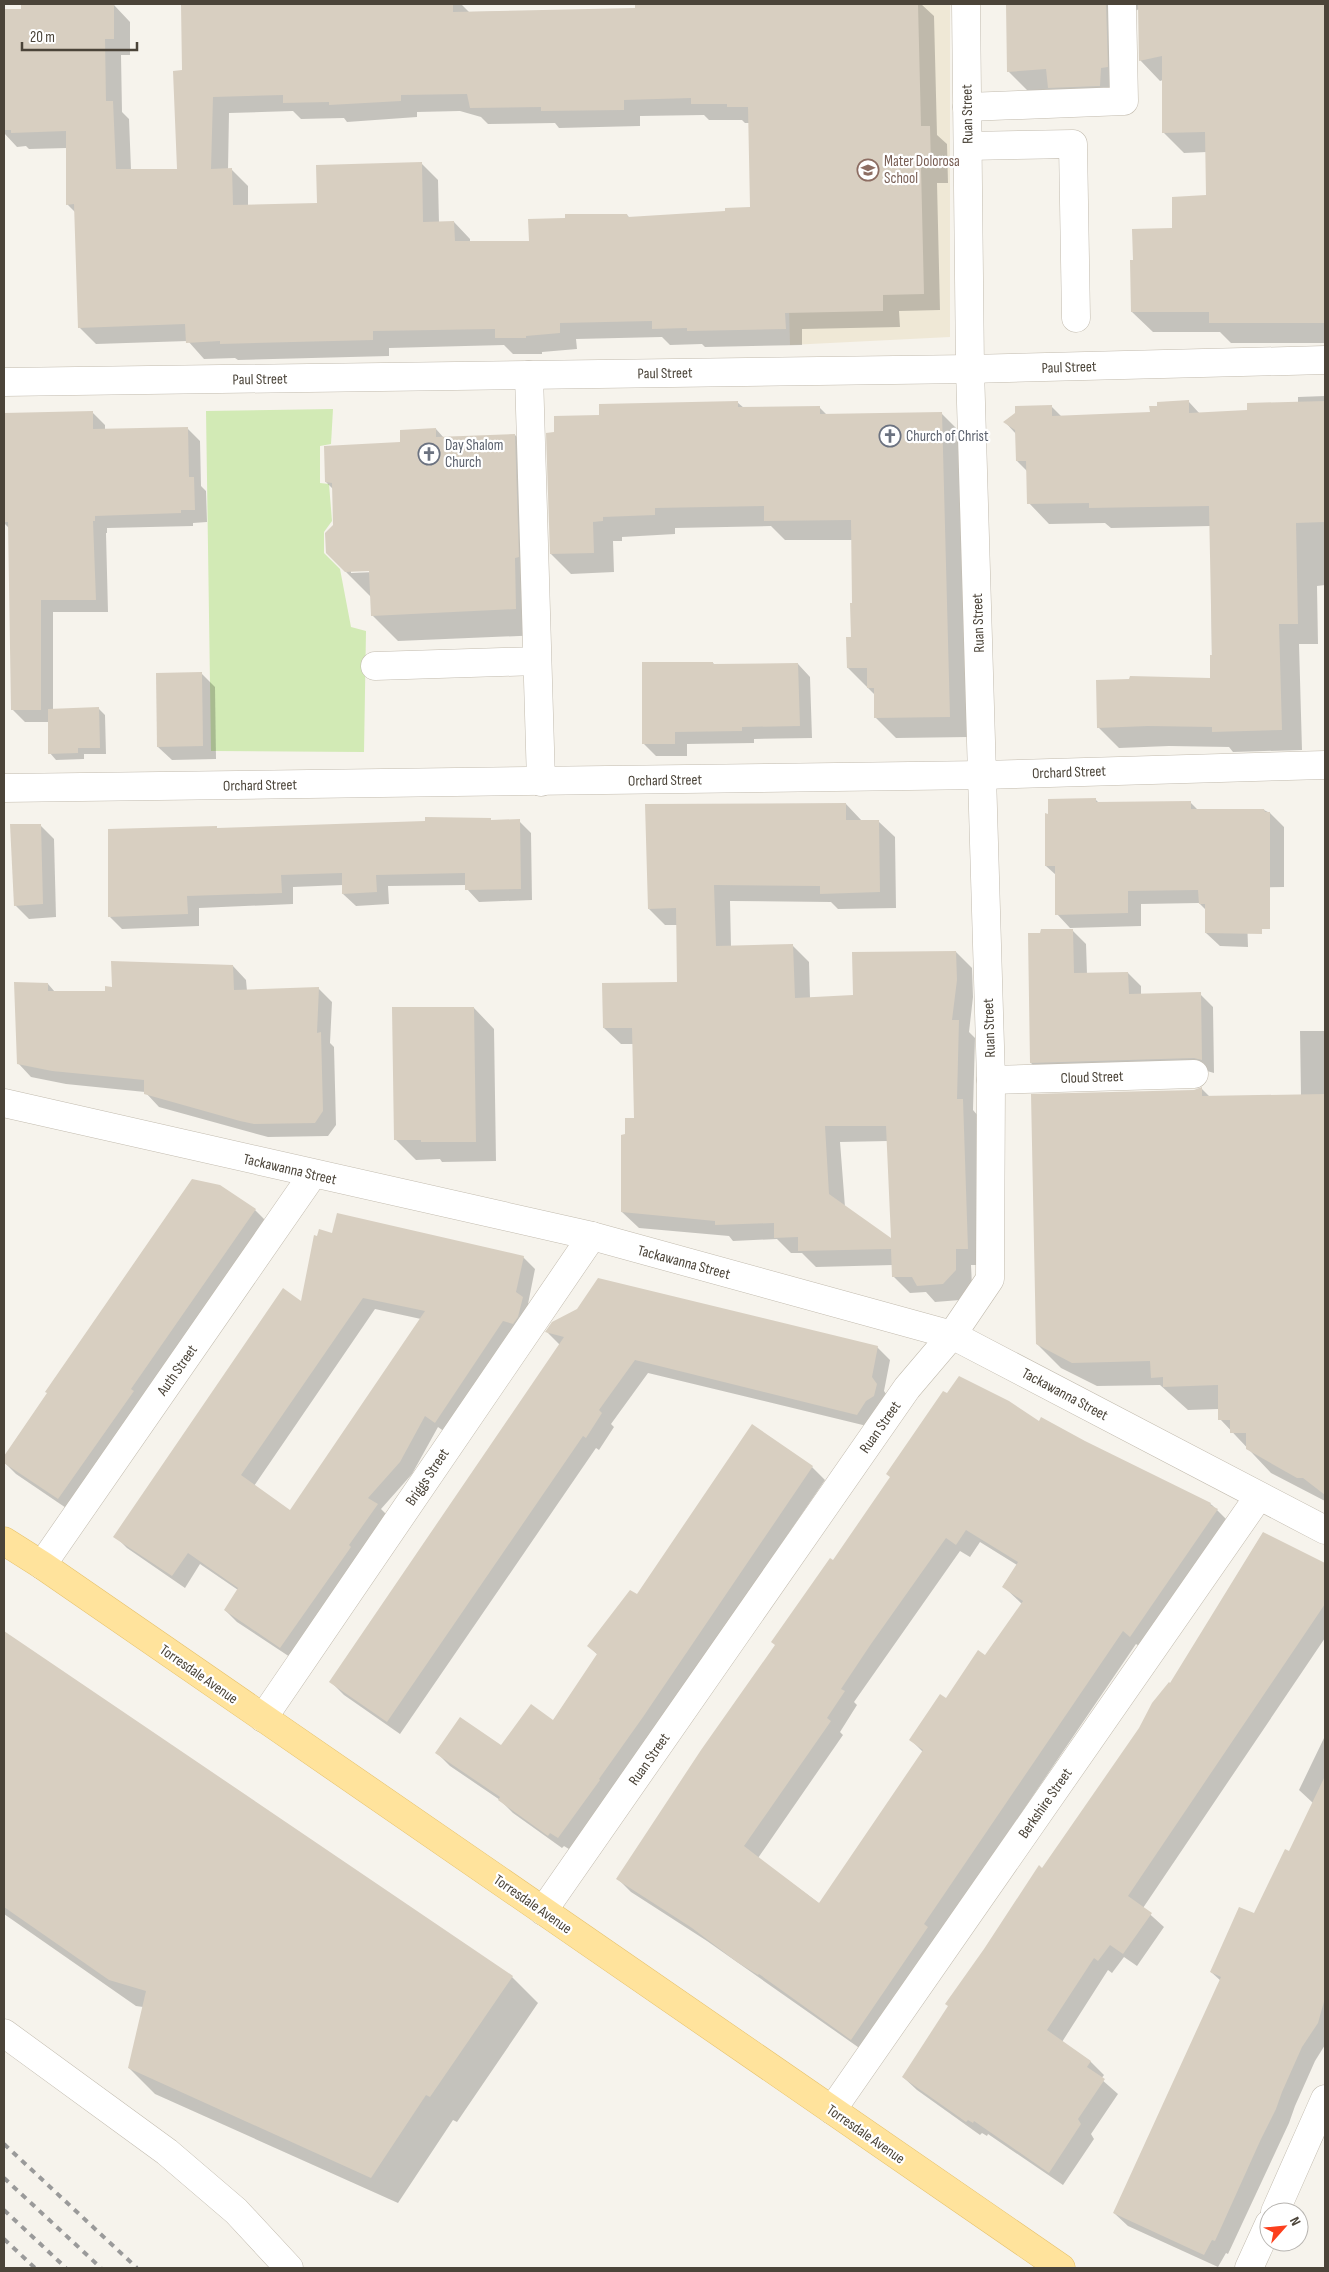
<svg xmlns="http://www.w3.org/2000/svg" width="1329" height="2272" font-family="'Sofia Sans Condensed',sans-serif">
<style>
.education{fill:#efe8d6}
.green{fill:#d2eab5}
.shadow{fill:#0003;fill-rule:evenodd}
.building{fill:#d8cfc1;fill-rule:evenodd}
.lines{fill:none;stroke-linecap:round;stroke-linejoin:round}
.minor-casing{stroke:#c2bbae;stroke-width:29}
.major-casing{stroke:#e6c16a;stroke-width:29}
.minor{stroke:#fff;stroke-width:28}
.major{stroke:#ffe39c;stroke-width:28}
.rail{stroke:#9a9a9a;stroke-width:4;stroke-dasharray:6 6;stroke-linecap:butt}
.labels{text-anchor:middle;stroke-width:4.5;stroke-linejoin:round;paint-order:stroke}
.street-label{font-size:15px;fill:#4b4439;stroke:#fff}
.education-label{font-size:15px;fill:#785e54;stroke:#fff;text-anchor:start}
.worship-label{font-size:15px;fill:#5b616d;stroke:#fff;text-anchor:start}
</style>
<rect width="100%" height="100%" fill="#f6f3ec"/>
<polygon class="education" points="781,4 950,4 950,337 790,345"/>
<polygon class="green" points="333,409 331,444 320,446 320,483 329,484 332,521 324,532 324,553 340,569 351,627 366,631 364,752 211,751 206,411"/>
<g class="shadow">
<path d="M233,4H461L469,12L636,10V4H921L934,16L937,135L947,144L948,183H937L940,310L899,311L900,327L802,329V345L705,347L702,344L670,345L662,337L576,339L577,349L542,352V354H513L504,345L389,348V356L238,360L235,358L204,359L188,341L96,344L79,327L76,213L67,204V148L29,149L26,146L17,147L4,133V11L114,5L130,22V55H121L122,112L129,119L131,170H178L184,71L182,5ZM293,111L301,119L344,118L347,122L417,117V112L460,111L481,117L488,124L555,123L559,128L640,126V116L704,115L709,120H742L745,123H750L752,209L726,212L630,218L627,215L530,242H470V239L454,222L439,223L438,180L422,164L318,204L248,206V186L231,169L228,170L229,113Z"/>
<polygon points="1007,4 1325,4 1325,343 1231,343 1220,332 1153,332 1132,312 1173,229 1208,196 1207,152 1184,153 1163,132 1163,80 1160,81 1140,60 1139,9 1135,11 1128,87 1069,108 1051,90 1029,92 1008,71"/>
<polygon points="1325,396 1325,585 1317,586 1318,644 1299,644 1302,750 1233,752 1229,747 1169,746 1119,748 1098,727 1212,679 1211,526 1111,528 1105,523 1049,524 1029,503 1028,472 1017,461 1016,434 1005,422 1051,406 1062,417 1151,413 1189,402 1200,414 1248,411 1298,403 1298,397"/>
<polygon points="737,402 744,408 819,407 827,415 941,413 961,433 969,737 896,738 876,718 875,695 848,668 854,604 852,540 785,540 771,526 675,528 675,534 622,537 622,541 613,541 614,572 571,574 551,554 555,434 601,416"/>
<polygon points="92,412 105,425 105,430 187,428 200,441 201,486 206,491 207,522 193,523 193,526 107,528 107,533 106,533 108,612 53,612 53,710 99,709 105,715 106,754 84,754 84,759 56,760 50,753 49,722 25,722 12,709 10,529 4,523 4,414"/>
<path d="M436,429L444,438L515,435L541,461L542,635L398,641L372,615L371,597L346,572L334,525L333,489L326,482L402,443ZM375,569V572L351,573V571Z"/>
<polygon points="713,663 715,665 798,664 810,677 812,738 754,739 754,743 687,744 687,756 656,756 643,743"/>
<polygon points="201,673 215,687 216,759 172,760 158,747"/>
<polygon points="1095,799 1099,803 1190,802 1199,811 1264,810 1270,813 1284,827 1284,887 1246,888 1248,947 1220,946 1206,933 1206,910 1199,903 1141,904 1141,926 1070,928 1057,914 1056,875 1046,866"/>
<path d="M846,804L862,821H878L895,837L896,908L838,909L831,902L730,901L731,947L793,946L809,962L810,998L854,996L956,952L972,968L973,997L969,1032L975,1038L973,1110L979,1117L984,1265H971L972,1286L960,1300L935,1302L926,1292L910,1293L893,1276V1265L816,1267L802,1253H791L777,1239L733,1241L729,1236L639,1228L622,1212L626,1135L635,1119L634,1044H621L604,1028L679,983L677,925H665L649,909ZM888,1141L892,1241L845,1207L840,1142Z"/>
<polygon points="492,821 519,821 531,833 532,900 479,902 467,889 467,885 388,886 389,904 356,906 343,894 343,885 293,887 293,904 199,908 199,926 122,929 110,917 216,827 219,830"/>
<polygon points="40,825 54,839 56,917 29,919 15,905"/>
<polygon points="1073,931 1086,944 1087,974 1128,973 1141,986 1141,995 1200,994 1213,1007 1214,1073 1207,1071 1044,1076 1031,1063"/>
<polygon points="233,966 246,980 247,991 318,988 332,1002 330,1043 334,1047 336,1125 328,1136 268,1137 159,1107 145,1092 66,1084 31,1077 18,1063 48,984 55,992 107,992 113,988"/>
<polygon points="474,1008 494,1029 496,1161 442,1162 440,1159 416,1160 395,1139"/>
<polygon points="1300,1031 1325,1031 1325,1501 1271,1473 1220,1419 1219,1409 1188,1410 1160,1385 1097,1386 1061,1368 1037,1344 1195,1091 1202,1089 1211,1098 1301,1096"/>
<polygon points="219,1186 255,1210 269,1224 72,1512 16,1474 4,1462 4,1458 48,1394"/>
<path d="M333,1234L523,1257L535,1269L528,1304L534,1310L448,1434L438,1427L412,1474L381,1509L389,1517L293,1659L237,1622L225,1610L238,1590L200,1564L185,1588L127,1548L115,1536L302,1303ZM375,1309L421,1319L290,1512L254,1486Z"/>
<polygon points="547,1332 877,1347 890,1360 884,1391 889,1398 871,1427 648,1373 611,1424 614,1427 599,1450 596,1448 400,1734 344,1695 331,1682 560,1345"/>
<path d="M1085,1442L1212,1505L1230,1523L1144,1649L1136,1644L937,1937L865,2052L707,1941L631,1892L618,1879L833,1562ZM980,1542L1017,1565L1003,1586L1022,1604L985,1657L911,1740L923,1752L820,1904L758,1858L843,1735L840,1732L857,1705L854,1702L960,1551L970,1557Z"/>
<polygon points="812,1467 825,1480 572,1851 564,1846 562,1848 513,1813 500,1800 450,1766 437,1753 501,1747 553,1721 598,1655 589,1646 638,1596"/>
<polygon points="1263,1533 1325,1565 1325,1638 1143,1908 1164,1927 1137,1966 1124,1957 1112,1973 1108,1970 1062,2042 1090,2061 1104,2075 1101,2079 1118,2094 1091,2134 1094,2139 1063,2185 988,2134 987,2136 982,2133 980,2135 917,2090 903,2077 1170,1685"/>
<polygon points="4,1632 512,1977 538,2003 457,2122 453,2120 398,2203 155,2094 129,2068 143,2007 136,2006 4,1914"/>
<polygon points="1325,1736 1325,2045 1315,2061 1295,2106 1289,2123 1228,2254 1226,2253 1218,2267 1128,2226 1114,2213 1221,1981 1211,1972 1254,1915 1290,1853 1313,1803 1299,1790"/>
</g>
<g class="building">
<path d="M21,4H114V39H105L106,101H113L116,169H177L173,71L182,70L181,4H453V12L635,8V4H918L921,126H930L931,166L921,167L924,294L883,295V311L785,313L786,329L687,331V328L652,329V321L560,323V333L526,336V338H495V329L373,331V340L220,344V341L186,343L185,324L78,328L74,204L66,205V131L11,133V130H4V9H21ZM467,94L470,108L541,107V111L624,110V100L691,98V104H727V107H748L750,207L725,208V211L628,217L627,214H565V218L528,219L529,241H455L454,221L423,222L422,162L316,165L317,203L233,205L232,168L211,169L213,97L283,95V103L329,102V105L401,101V95Z"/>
<polygon points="1006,4 1106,4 1108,67 1101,68 1100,86 1048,88 1046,69 1007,72"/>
<polygon points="1138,4 1325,4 1325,323 1209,323 1209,312 1131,312 1130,260 1133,260 1132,229 1172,228 1172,197 1206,195 1205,132 1162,133 1162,56 1139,61"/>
<polygon points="1189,400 1189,413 1247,410 1247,403 1325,401 1325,522 1296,523 1298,624 1279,624 1282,730 1212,732 1212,727 1148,726 1097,728 1096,680 1129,679 1130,676 1210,678 1210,655 1212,655 1209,506 1089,508 1089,503 1027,504 1026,461 1016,461 1015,430 1003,422 1015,413 1015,406 1052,405 1052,416 1150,412 1149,406 1157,406 1157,402"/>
<polygon points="738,401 738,407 820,406 820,414 942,412 950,717 874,718 874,688 867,688 867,668 847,668 846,637 851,637 850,603 852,603 851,520 764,521 764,506 655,508 655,515 603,517 603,521 593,522 594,553 550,554 546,433 554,432 554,416 599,415 599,404"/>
<polygon points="93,411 93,429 188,427 189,477 194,477 195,510 181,510 181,513 95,516 95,521 93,521 96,600 41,600 41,710 11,710 8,522 4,522 4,413"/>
<polygon points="436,428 436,437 515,434 519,557 515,558 516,609 371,616 369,571 345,572 326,553 325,533 333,525 332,483 325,482 324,446 400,442 400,430"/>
<polygon points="642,662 713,662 713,664 798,663 800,726 742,727 742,731 675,732 675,744 642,744"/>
<polygon points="202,672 203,746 157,747 156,673"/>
<polygon points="99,707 100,748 78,748 78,753 48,754 48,709"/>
<polygon points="1096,798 1096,802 1191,801 1191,809 1264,809 1265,812 1270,812 1270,929 1262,929 1262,934 1205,933 1205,904 1199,904 1198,890 1128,891 1128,913 1055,915 1055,866 1045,866 1045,813 1048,814 1048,799"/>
<path d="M846,803V820H879L880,892L820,894V886L714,885L716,946L793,944L795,998L853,995L852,952L956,951L957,980L952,1020H959L957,1099H963L968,1249H956V1270L943,1284L917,1286L912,1277H892L891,1249L798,1251V1237L774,1238V1223L715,1225V1221L621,1212V1135L625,1134V1118H634L632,1028H603L602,983L677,982L676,908L648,909L645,804ZM825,1126H886L891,1238L829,1194Z"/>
<polygon points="425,817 491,818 491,820 520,819 521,889 465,890 465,873 376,875 377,892 342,894 342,873 281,875 282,893 187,896 188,914 108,917 108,829 217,826 217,828 425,821"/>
<polygon points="10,824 41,824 43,904 14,906"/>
<polygon points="1041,929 1073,929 1074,973 1128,972 1129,994 1201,992 1202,1060 1194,1058 1030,1063 1028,933 1040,933"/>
<polygon points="111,961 233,965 234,990 319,987 317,1033 321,1032 323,1111 315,1123 254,1124 240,1121 144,1094 144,1080 52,1071 17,1064 14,982 48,983 48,991 105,991 105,986 112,987"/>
<polygon points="392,1007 474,1007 476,1142 421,1142 421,1140 394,1140"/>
<polygon points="1202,1087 1202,1096 1325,1094 1325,1495 1303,1478 1297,1478 1246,1449 1246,1433 1230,1433 1230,1420 1218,1420 1218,1385 1163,1387 1163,1377 1151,1378 1150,1361 1072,1363 1036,1344 1031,1094 1194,1090"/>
<polygon points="192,1179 220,1185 256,1209 131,1389 134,1391 58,1499 4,1463 4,1456 47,1393 45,1392"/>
<path d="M337,1213L524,1256L516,1292L523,1297L518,1317L513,1324L503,1321L435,1423L425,1416L400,1462L368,1498L378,1504L349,1545L351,1547L280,1648L224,1610L238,1588L188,1553L172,1576L113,1537L283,1288L301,1301L314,1235L317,1236L319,1229L332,1233ZM363,1298L425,1311L290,1510L241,1475Z"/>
<polygon points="598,1278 878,1346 872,1377 877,1384 874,1396 866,1401 857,1415 635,1360 599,1410 602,1413 586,1438 583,1436 387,1722 329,1682 564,1337 545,1332 552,1322 577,1309"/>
<path d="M959,1376L1009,1401L1039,1421L1041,1417L1085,1441L1211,1503L1210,1505L1218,1509L1130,1637L1123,1631L924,1924L928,1927L851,2040L759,1974L758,1975L737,1962L692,1928L616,1879L701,1750L775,1645L771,1642L830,1558L833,1560L890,1477L886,1474L943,1391L947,1393ZM966,1530L1018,1562L1002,1587L1023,1601L985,1655L978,1650L946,1698L940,1694L909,1740L923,1750L819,1903L744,1846L831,1721L827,1718L845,1691L841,1689L871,1644L946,1538L956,1545Z"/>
<polygon points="752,1424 813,1466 643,1717 599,1779 600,1780 558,1838 550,1833 548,1836 498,1800 500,1797 435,1753 460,1717 501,1745 531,1704 553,1720 597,1654 587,1646 630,1590 637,1594"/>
<polygon points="1263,1532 1325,1563 1325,1604 1128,1896 1152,1913 1123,1954 1110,1945 1098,1961 1094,1958 1047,2030 1091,2061 1087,2067 1105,2079 1078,2119 1081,2124 1049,2173 974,2121 973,2123 968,2120 966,2122 902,2077 948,2006 945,2004 984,1949 1039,1865 1042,1868 1139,1728 1152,1703 1169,1682 1170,1683"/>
<polygon points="4,1631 513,1976 430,2097 426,2095 371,2178 128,2068 146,1991 109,1980 4,1907"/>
<polygon points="1325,1776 1325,1998 1318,2023 1302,2047 1282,2092 1276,2109 1261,2139 1215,2241 1212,2240 1204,2255 1113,2213 1221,1977 1210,1972 1239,1907 1254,1913 1285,1849 1289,1851"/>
</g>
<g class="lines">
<g class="minor-casing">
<g id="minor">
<polyline points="967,107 1124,101 1122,4"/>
<polyline points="968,146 1073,144 1076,318"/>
<polyline points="529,375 541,782"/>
<polyline points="4,382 970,369 1325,360"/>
<polyline points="375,666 537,661"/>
<polyline points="4,788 983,775 1325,765"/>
<polyline points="991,1080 1194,1074"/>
<polyline points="4,1103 592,1236 952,1335 1325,1530"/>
<polyline points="42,1565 313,1174"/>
<polyline points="263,1718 592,1236"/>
<polyline points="543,1911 907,1388 952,1335 990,1279 991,1080 970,369 966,4"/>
<polyline points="4,2033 167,2152 236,2211 289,2268"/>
<polyline points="832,2110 1259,1496"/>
<polyline points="1275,2212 1325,2099"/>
<polyline points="1249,2268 1269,2224"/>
</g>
</g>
<g class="major-casing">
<polyline id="major" points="4,1541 42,1565 1061,2268"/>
</g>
<use href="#minor" class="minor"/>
<use href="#major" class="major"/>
<g class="rail">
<polyline points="4,2144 137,2268"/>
<polyline points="4,2178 101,2268"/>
<polyline points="4,2210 66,2268"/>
<polyline points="4,2239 35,2268"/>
</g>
</g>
<defs>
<g id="school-ring" transform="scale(1.125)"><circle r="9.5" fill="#fff" stroke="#8d6e63" stroke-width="1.5"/><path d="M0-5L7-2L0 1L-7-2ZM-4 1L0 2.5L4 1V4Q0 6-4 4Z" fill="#8d6e63"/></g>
<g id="church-ring" transform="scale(1.125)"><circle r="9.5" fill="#fff" stroke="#6b7280" stroke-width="1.5"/><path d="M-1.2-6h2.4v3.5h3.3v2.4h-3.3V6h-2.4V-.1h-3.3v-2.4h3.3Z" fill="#6b7280"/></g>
</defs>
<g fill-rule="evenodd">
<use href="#school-ring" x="868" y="170"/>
<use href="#church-ring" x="890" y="436"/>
<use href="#church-ring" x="429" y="454"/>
</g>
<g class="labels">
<g class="street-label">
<text transform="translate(967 114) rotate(-91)" y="5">Ruan Street</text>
<text transform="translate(1069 367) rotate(-2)" y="5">Paul Street</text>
<text transform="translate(665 373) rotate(-1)" y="5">Paul Street</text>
<text transform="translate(260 379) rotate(-1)" y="5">Paul Street</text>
<text transform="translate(978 623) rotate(-92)" y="5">Ruan Street</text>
<text transform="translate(1069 772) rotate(-2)" y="5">Orchard Street</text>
<text transform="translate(665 780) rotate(-1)" y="5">Orchard Street</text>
<text transform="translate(260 785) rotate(-1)" y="5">Orchard Street</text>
<text transform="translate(989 1028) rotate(-92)" y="5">Ruan Street</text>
<text transform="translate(1092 1077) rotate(-2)" y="5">Cloud Street</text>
<text transform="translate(290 1169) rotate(13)" y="5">Tackawanna Street</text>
<text transform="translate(684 1262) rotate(15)" y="5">Tackawanna Street</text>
<text transform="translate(177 1370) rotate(-55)" y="5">Auth Street</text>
<text transform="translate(1065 1394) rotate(28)" y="5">Tackawanna Street</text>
<text transform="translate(880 1427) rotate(-55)" y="5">Ruan Street</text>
<text transform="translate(427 1477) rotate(-56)" y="5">Briggs Street</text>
<text transform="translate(199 1674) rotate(35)" y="5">Torresdale Avenue</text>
<text transform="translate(649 1759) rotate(-55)" y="5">Ruan Street</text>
<text transform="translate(1045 1803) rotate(-55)" y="5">Berkshire Street</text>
<text transform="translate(533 1904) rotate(35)" y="5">Torresdale Avenue</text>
<text transform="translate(866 2134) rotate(35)" y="5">Torresdale Avenue</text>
</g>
<g class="education-label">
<text x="884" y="166">Mater Dolorosa<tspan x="884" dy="17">School</tspan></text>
</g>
<g class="worship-label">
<text x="906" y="441">Church of Christ</text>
<text x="445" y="450">Day Shalom<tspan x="445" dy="17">Church</tspan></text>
</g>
</g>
<rect width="1329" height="2272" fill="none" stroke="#4b4439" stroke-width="10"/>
<g transform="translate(1284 2227) rotate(63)"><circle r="24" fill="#ffffff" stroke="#b7b4b0"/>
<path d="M0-4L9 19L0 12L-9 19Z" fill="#fc3f1d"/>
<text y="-8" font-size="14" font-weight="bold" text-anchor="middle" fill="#4b4439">N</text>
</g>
<path d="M22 42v8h115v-8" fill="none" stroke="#4b4439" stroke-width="2.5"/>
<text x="30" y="42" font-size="15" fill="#4b4439" stroke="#ffffff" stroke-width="4" paint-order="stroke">20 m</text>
</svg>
